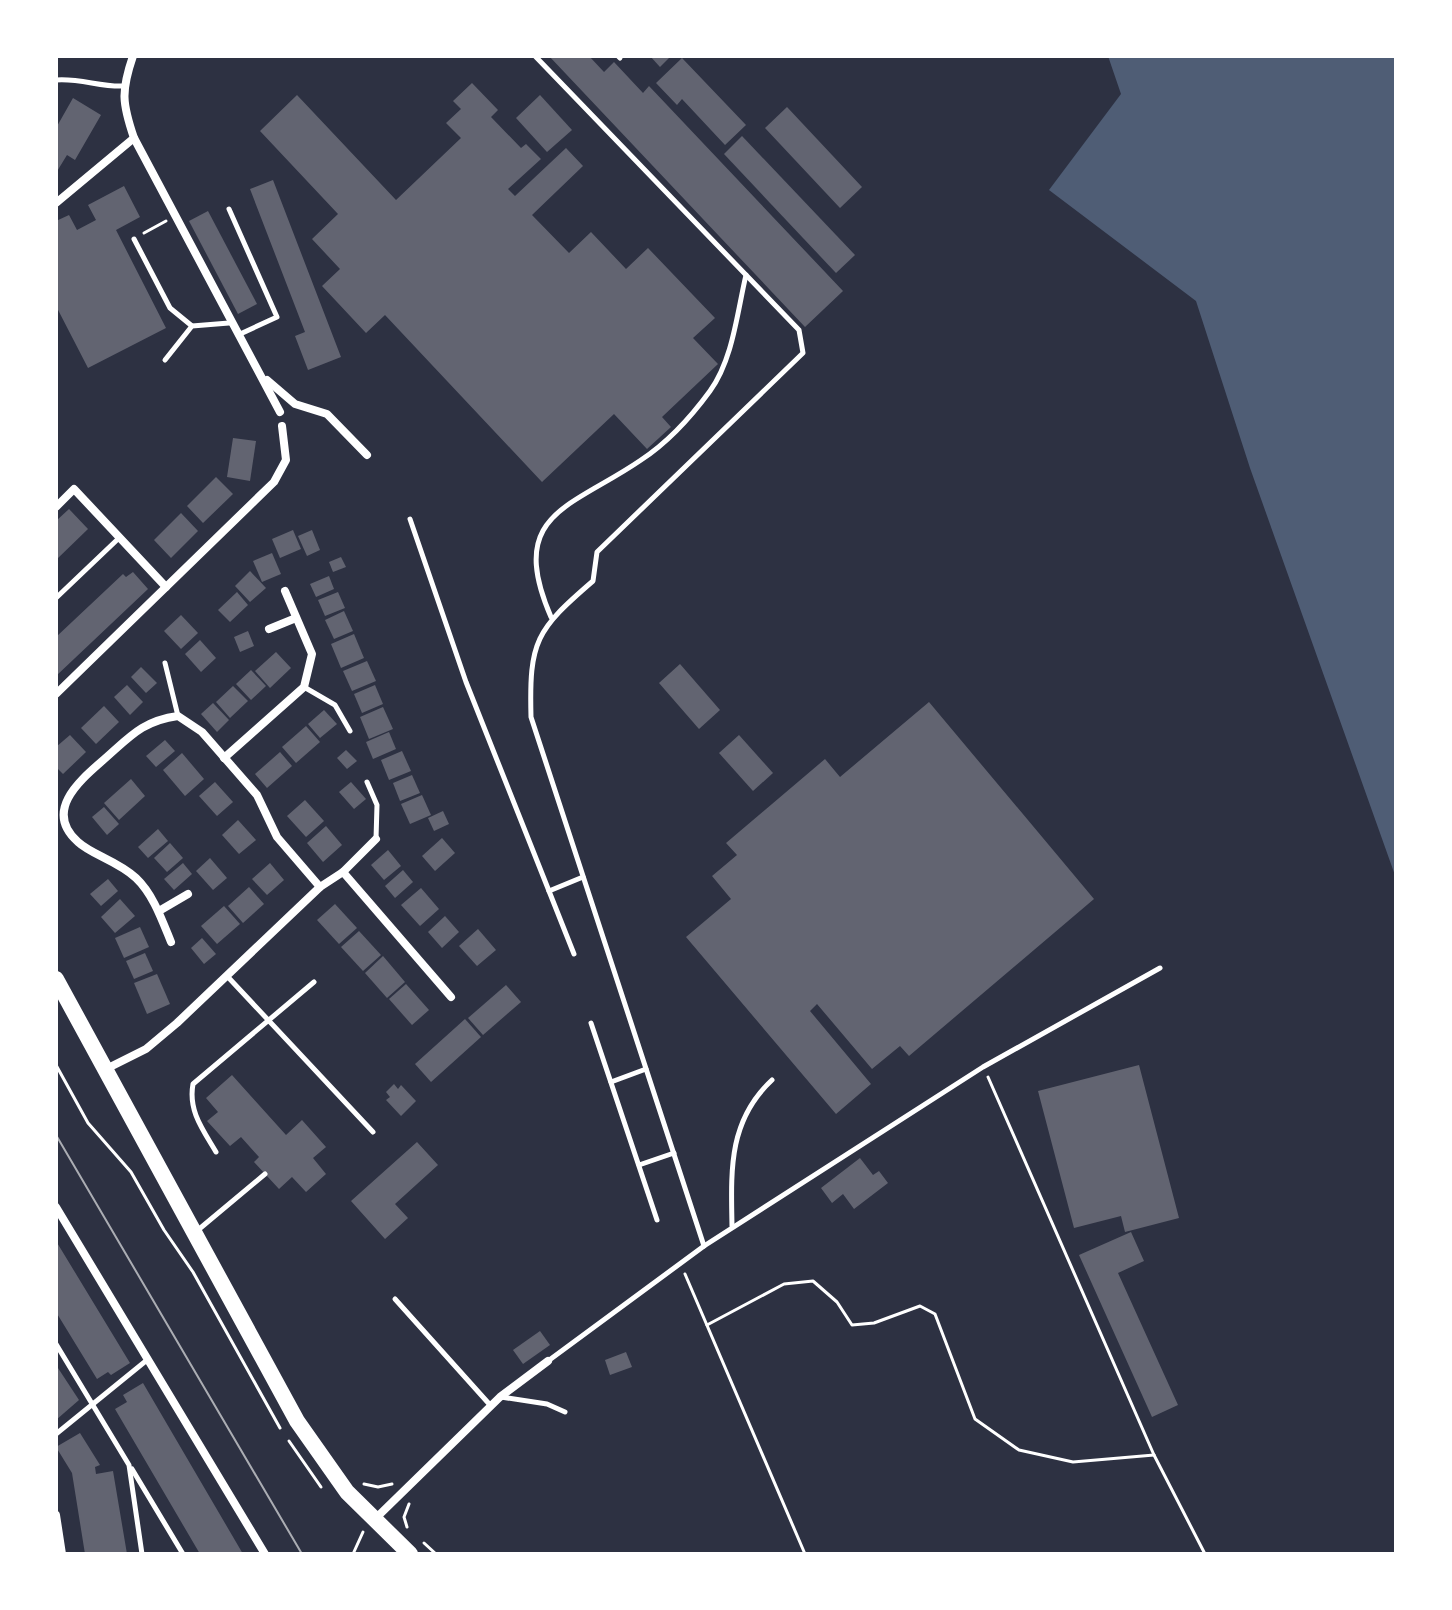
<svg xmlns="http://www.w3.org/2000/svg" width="1452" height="1610" font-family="'Golos Text',sans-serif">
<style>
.water{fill:#4f5d75}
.building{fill:#626471}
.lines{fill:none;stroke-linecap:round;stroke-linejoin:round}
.path{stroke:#fff;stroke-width:3}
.service{stroke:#fff;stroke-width:5}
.minor{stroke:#fff;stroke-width:8}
.primary{stroke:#fff;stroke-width:16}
.tram{stroke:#abadb3;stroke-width:2}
</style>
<rect width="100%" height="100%" fill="#2d3142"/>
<polygon class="water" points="1108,56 1396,56 1396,878 1250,468 1196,301 1049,190 1121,94"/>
<g class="building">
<polygon points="549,56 589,56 604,72 614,62 643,93 649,86 843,291 805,327"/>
<polygon points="650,56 671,56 660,67"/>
<polygon points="682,58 746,125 725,145 682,99 677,105 656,83"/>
<polygon points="472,83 498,110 491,117 521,148 526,144 541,159 508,189 515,196 566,148 583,166 532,215 569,253 591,232 626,269 648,248 715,318 693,338 718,364 662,417 671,427 647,449 614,414 542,482 385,315 366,333 322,286 340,269 312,239 338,214 260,131 297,95 396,200 461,138 446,123 461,109 453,101"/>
<polygon points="540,95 572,130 547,152 516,118"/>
<polygon points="73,98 101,115 75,160 67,155 56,173 56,128"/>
<polygon points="787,107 862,187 840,208 765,128"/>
<polygon points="742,136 855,255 836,273 724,154"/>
<polygon points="273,180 341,357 308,370 295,336 305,332 250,189"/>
<polygon points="124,186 140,217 116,230 166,328 88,368 56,306 56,221 69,215 77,230 96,220 88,205"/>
<polygon points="208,211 257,304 238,314 189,221"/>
<polygon points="233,438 256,441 250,481 227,477"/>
<polygon points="216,477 233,494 203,523 187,506"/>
<polygon points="69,509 88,529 56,560 56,521"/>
<polygon points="181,513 198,531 171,558 154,540"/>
<polygon points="293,530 301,549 280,558 272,539"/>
<polygon points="312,530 320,550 307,556 298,536"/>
<polygon points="272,553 281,574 262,582 253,561"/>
<polygon points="341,557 346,567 333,572 329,562"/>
<polygon points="250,571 266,588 250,602 235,586"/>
<polygon points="133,572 148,589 56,676 56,637 123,574 126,577"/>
<polygon points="329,576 334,589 316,597 310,584"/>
<polygon points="237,592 248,605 230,622 218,610"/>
<polygon points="338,592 345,608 325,616 318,600"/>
<polygon points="344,611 353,631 334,639 325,620"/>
<polygon points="181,615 198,633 181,649 164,631"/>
<polygon points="248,631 254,646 240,652 234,637"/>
<polygon points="354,634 364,658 341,668 331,644"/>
<polygon points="200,640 216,658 201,672 185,654"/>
<polygon points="276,652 291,668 270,688 255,671"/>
<polygon points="367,661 376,681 352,691 343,671"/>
<polygon points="680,664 720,710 699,729 659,683"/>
<polygon points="141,667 157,683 146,693 131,677"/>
<polygon points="251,670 266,686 251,700 236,684"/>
<polygon points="127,685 143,702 130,715 114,697"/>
<polygon points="375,685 383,704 362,713 354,694"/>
<polygon points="233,686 248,701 230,718 216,702"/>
<polygon points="929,702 1094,899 909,1056 900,1046 872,1069 817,1004 810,1011 871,1084 836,1114 686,937 731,899 712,876 737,855 726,843 825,759 840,777"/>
<polygon points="213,703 229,720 217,732 201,714"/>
<polygon points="104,706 119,722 96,744 81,728"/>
<polygon points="383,707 393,729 369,739 360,717"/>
<polygon points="324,710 337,724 320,738 308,724"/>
<polygon points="306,726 320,742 296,763 282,747"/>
<polygon points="389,732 396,749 373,759 366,742"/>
<polygon points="70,735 86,752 63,774 56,767 56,747"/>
<polygon points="739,735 773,773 753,791 719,753"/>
<polygon points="165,740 175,751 156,767 146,756"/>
<polygon points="346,750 357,761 347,769 337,758"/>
<polygon points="402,751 411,771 389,780 381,760"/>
<polygon points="280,752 292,766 267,788 255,774"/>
<polygon points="182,753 204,779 185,796 163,770"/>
<polygon points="412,775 420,793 400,801 393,783"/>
<polygon points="131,779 145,796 119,820 104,803"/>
<polygon points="215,782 233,802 217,816 199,796"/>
<polygon points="351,782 366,799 354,809 339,792"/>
<polygon points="422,795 431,815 410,824 401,804"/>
<polygon points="305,800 324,821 306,837 287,816"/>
<polygon points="104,807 119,824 107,835 92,817"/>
<polygon points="443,811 449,824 434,831 428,818"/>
<polygon points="238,820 256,840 239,854 222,835"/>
<polygon points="326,826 342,845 323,862 307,843"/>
<polygon points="158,829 168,841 148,858 138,847"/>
<polygon points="442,838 455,853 435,871 422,856"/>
<polygon points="170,843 183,858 167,872 154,858"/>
<polygon points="388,850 401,866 384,880 371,865"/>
<polygon points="210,858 227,878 213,890 196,871"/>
<polygon points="183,863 192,874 174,890 164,879"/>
<polygon points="270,863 284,880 267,895 252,879"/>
<polygon points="403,870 413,882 395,898 385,886"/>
<polygon points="108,879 118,891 101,906 90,894"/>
<polygon points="249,887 264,904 243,923 228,906"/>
<polygon points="421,888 439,909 420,926 401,905"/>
<polygon points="120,899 135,916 115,933 101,917"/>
<polygon points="335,904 357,928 339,944 317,920"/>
<polygon points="224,906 240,924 217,944 201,926"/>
<polygon points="445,916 459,932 442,948 428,932"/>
<polygon points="140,927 149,947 124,958 115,938"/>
<polygon points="478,929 496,950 477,966 459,946"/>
<polygon points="359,931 381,955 363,971 341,947"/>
<polygon points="202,938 216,954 204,964 191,948"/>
<polygon points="145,953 153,971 134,979 126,961"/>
<polygon points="383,956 405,982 387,998 365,973"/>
<polygon points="157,974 170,1004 147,1014 134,983"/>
<polygon points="406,984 429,1010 412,1025 389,999"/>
<polygon points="506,985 521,1002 483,1035 468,1018"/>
<polygon points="465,1019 481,1037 431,1082 415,1064"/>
<polygon points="1139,1065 1179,1218 1125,1232 1121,1216 1074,1228 1038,1091"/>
<polygon points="232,1075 286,1135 302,1120 326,1147 313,1158 326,1174 306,1192 292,1177 279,1189 254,1162 259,1157 241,1137 230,1146 207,1121 218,1112 206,1098"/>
<polygon points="394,1084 398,1089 401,1085 416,1101 401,1116 386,1100 390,1097 386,1092"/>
<polygon points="417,1142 438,1165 395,1204 408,1218 385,1239 351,1201"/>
<polygon points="860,1158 873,1175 879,1171 888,1183 854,1209 843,1194 832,1203 821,1188"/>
<polygon points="1131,1232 1144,1261 1118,1273 1178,1405 1152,1417 1079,1255"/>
<polygon points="56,1241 130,1363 111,1375 108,1372 97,1379 56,1312"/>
<polygon points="540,1331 550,1345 523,1364 513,1350"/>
<polygon points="626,1352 632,1367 610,1375 605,1360"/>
<polygon points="56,1365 79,1400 56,1420"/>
<polygon points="143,1383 243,1554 200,1554 115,1409 127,1402 123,1395"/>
<polygon points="80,1433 100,1465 95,1467 96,1474 113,1471 127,1554 85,1554 72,1473 56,1447"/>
</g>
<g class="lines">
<g class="path">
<polyline points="144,233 166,221"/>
<polyline points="56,1065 88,1123 131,1172 164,1230 193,1272 280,1428"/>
<polyline points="988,1077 1154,1455 1205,1554"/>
<polyline points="685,1274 805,1554"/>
<polyline points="707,1325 784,1284 813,1281 837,1302 852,1325 874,1323 920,1306 935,1314 975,1419 1019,1450 1073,1462 1154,1455"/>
<polyline points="289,1441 321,1487"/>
<polyline points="364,1484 378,1487 392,1484"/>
<polyline points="407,1527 404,1517 409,1504"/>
<polyline points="424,1543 436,1554"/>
<polyline points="353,1554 363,1532"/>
</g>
<g class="service">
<path d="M535,56L799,330L803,353L597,552L593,581C536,630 529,641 531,717L704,1246"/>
<polyline points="618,56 620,58"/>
<path d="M56,80C80,78 100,87 123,86"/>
<polyline points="229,209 277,317 238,335"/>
<polyline points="134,239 170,308 192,326"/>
<polyline points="165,360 192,326 229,323"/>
<polyline points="410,519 466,682 574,954"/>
<polyline points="56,598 119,538"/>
<path d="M551,617C506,513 571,508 641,460C667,443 691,417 710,391C733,359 737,313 746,275"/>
<polyline points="165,663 178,716"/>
<polyline points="304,687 335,705 350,731"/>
<polyline points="367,782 377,805 376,839"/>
<polyline points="549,891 583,877"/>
<polyline points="227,976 373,1132"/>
<polyline points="591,1023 657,1220"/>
<polyline points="611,1082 646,1069"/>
<path d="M216,1152C203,1130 188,1111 193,1084L314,982"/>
<polyline points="639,1165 674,1153"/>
<path d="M732,1226C731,1171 728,1121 772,1080"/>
<polyline points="198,1230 265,1174"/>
<polyline points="395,1299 491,1406"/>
<polyline points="56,1344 129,1465 142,1554"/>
<polyline points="548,1361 704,1246 983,1067 1160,968"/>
<polyline points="501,1397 547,1404 565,1412"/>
<polyline points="56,1434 147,1360"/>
<polyline points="132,1469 183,1554"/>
</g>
<g class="minor">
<path d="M133,56C121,91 122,103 134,138L280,412"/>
<polyline points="56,203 134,138"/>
<polyline points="267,380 295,404 327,414 367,455"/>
<polyline points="56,507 74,489 166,587"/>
<polyline points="269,629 296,618"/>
<polyline points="56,694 274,482 286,460 282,426"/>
<polyline points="224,758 304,687 312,654 285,591"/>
<polyline points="343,872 451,997"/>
<polyline points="159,911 188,894"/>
<path d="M171,942C162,920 153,894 136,878C118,861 92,855 78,842C44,812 78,782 101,762C129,738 141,721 178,716L202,732L257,795L277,837L320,887"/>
<polyline points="104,1070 146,1049 177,1023 320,887 343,872 376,839"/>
<polyline points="56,1207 265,1554"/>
<polyline points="56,1515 62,1554"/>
<polyline points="375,1519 500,1397 548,1361"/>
</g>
<polyline class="primary" points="56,979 297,1421 347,1492 410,1554"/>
<polyline class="tram" points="56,1135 302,1554"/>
</g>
<rect width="1452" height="1610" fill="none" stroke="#ffffff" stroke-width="116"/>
</svg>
